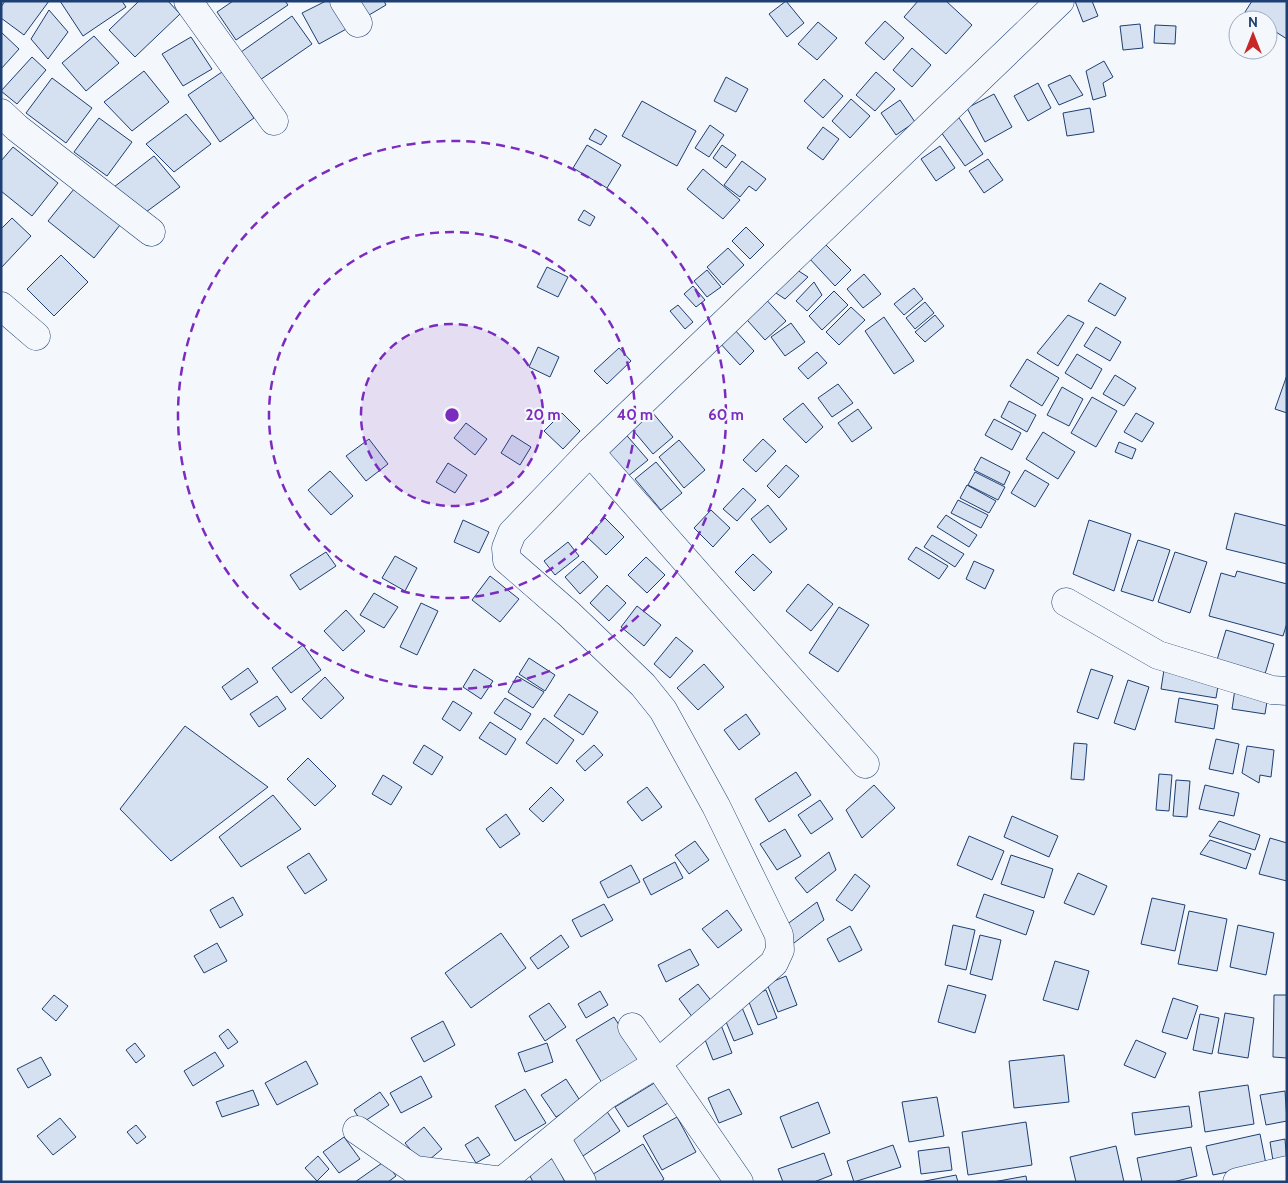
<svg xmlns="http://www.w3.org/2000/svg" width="1288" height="1183" font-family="Cabin,sans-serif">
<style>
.building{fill:#d5e0f0;stroke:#1d3f73}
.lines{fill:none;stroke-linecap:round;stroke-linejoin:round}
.minor-casing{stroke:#1d3f73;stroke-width:29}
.minor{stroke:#f4f7fb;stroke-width:28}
.ring{fill:none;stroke:#7b2cbf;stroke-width:2.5;stroke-dasharray:9 6}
.centre{fill:#7b2cbf;stroke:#f4f7fb;stroke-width:2.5}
.ring-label{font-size:15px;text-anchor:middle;font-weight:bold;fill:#7b2cbf;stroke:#f4f7fb;stroke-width:4;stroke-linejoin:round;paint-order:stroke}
</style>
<rect width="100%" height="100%" fill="#f4f7fb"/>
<g class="building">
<polygon points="5,1 49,1 24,35 1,18 1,7"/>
<polygon points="60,1 122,1 126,7 83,36"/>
<polygon points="139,1 168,1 180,14 135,57 109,30"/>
<polygon points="233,1 285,1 288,5 236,40 217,12"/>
<polygon points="326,1 337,1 350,27 319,44 302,13"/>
<polygon points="354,1 384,1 386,5 364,18"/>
<polygon points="786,1 804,23 787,37 769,14"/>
<polygon points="918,1 946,1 972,25 946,54 904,17"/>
<polygon points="1075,1 1092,1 1098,16 1083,22"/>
<polygon points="1252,1 1287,1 1287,39 1268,27 1268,20 1258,20 1245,12"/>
<polygon points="49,10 68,32 48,59 31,39"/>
<polygon points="292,16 312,44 260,80 241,52"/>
<polygon points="885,21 904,38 884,60 865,43"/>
<polygon points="818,22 837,38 817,60 798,44"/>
<polygon points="1140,24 1143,48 1123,50 1120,26"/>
<polygon points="1155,25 1176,26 1175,44 1154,43"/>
<polygon points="1,32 19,49 1,69"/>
<polygon points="94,36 119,63 86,91 62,63"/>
<polygon points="191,37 212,69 183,86 162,54"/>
<polygon points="912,48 931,65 912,87 893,70"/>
<polygon points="32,57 46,70 17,104 1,91"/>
<polygon points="1104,61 1113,77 1103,83 1106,96 1093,100 1086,71"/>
<polygon points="144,71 169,102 132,131 104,102"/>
<polygon points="222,72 254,118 220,142 188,95"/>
<polygon points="876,72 895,89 875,111 856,95"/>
<polygon points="1070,75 1083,95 1059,105 1048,85"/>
<polygon points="726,77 748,89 736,112 714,101"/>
<polygon points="52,78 92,108 66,143 26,113"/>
<polygon points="824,79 843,96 823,118 804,101"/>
<polygon points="1038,83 1051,108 1028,121 1014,96"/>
<polygon points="994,94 1012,127 985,142 967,108"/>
<polygon points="851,99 870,116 850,138 832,121"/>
<polygon points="900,100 915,122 896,135 881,113"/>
<polygon points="642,101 696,131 677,166 622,136"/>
<polygon points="1090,108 1094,132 1067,136 1063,113"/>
<polygon points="955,112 983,154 965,166 936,125"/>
<polygon points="186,114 211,144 174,172 146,144"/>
<polygon points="99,118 132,142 107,176 74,152"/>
<polygon points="710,125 724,135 709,157 695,148"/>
<polygon points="823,127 839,139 823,160 807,148"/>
<polygon points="595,129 607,136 601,145 589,139"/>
<polygon points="587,145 621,165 607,188 573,168"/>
<polygon points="722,145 736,155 726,168 713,158"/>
<polygon points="940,146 955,168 936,181 921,159"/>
<polygon points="13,147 58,183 32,216 1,191 1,161"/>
<polygon points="154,156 180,187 142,215 114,187"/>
<polygon points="988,159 1003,180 984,193 969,171"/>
<polygon points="742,161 766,179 756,191 749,186 740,197 724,185"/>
<polygon points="703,169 740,200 723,219 687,189"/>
<polygon points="74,189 120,225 94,258 48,221"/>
<polygon points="584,210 595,217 590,226 578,220"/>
<polygon points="12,218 31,236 1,268 1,229"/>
<polygon points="746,227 764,245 750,259 732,241"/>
<polygon points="823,242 851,270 835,286 808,257"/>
<polygon points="728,248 744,265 723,285 707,267"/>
<polygon points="61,255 88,282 54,316 27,289"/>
<polygon points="547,267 568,277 558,297 537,287"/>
<polygon points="794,268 808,277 785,299 773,291"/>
<polygon points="707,270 721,287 707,297 694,281"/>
<polygon points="864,274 881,294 863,308 847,289"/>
<polygon points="814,282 822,295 807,311 796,301"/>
<polygon points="1100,283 1126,298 1115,316 1088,301"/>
<polygon points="693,286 705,300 696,307 684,294"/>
<polygon points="914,288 923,299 904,315 894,304"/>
<polygon points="834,291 848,305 822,330 809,316"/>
<polygon points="760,293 786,321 765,340 740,312"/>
<polygon points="925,302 934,313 915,329 906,318"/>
<polygon points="678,305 693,322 685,329 670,311"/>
<polygon points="851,307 865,320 839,345 826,332"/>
<polygon points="935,315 944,326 925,342 915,332"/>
<polygon points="1068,315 1084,323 1058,366 1037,353"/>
<polygon points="884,317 914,361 894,374 865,331"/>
<polygon points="791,323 805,342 785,356 771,337"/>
<polygon points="1096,327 1121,342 1110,361 1084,346"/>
<polygon points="734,329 754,351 740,365 719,342"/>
<polygon points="538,347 559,357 550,377 529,367"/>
<polygon points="619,348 631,361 607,384 594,371"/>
<polygon points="817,352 827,363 808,379 798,368"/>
<polygon points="1077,354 1102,369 1091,389 1065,373"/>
<polygon points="1027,359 1059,378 1042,406 1010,386"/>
<polygon points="1115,375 1136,388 1124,406 1103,394"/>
<polygon points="1287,375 1287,413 1275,409"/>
<polygon points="838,384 853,403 832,417 818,398"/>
<polygon points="1062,387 1083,399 1069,426 1047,415"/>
<polygon points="1092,397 1117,411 1096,447 1071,433"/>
<polygon points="1009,401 1036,415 1027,432 1001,417"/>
<polygon points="803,403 823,427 806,443 783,419"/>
<polygon points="647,406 673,437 653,454 627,423"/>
<polygon points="858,409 872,428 852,442 838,423"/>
<polygon points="562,413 580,431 563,449 544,431"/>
<polygon points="1136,413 1154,423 1142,442 1124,432"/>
<polygon points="994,419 1021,433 1012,450 985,435"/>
<polygon points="466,423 487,439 475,455 454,438"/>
<polygon points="622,430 648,460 627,477 602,447"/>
<polygon points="1043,432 1075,452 1058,479 1026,459"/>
<polygon points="512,435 531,447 520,465 501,453"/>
<polygon points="369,439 388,464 366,481 346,456"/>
<polygon points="763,439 776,451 756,472 743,460"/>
<polygon points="679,440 705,470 684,488 659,457"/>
<polygon points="1119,442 1136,449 1132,459 1115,452"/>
<polygon points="981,457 1010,472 1004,485 974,470"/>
<polygon points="656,462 682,493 661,510 635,479"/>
<polygon points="448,463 467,475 455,493 436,482"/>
<polygon points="786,465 799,476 779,498 767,486"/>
<polygon points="1025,470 1049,484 1035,507 1011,493"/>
<polygon points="330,471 353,496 331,515 308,490"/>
<polygon points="975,472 1005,487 998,500 968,485"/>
<polygon points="967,485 996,501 989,513 960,498"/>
<polygon points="743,488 756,500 737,521 723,509"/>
<polygon points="958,500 988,515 981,528 951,513"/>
<polygon points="768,505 787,529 770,543 751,519"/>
<polygon points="711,510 730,528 713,547 694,528"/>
<polygon points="1235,513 1287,526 1287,564 1226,549"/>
<polygon points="946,515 977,535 969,547 937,527"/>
<polygon points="605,518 624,537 606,555 587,537"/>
<polygon points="463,520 489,532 479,553 454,542"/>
<polygon points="1089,520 1131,534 1114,591 1073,574"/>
<polygon points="932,535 964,554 955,567 924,547"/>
<polygon points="1138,540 1170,550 1153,601 1121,591"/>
<polygon points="568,542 579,556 555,575 544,561"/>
<polygon points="916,547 948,566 939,579 908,559"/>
<polygon points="326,552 336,566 300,590 290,575"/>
<polygon points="1175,552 1207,562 1190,613 1158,602"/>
<polygon points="753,554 772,572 754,591 735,572"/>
<polygon points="395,556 417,568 405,591 382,578"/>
<polygon points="646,557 665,575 647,593 628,575"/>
<polygon points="583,561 598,577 580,594 565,577"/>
<polygon points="974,561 994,570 985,589 966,579"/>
<polygon points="1237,571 1287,584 1287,623 1283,636 1209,616 1221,573 1235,577"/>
<polygon points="490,576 519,599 500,622 472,600"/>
<polygon points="808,584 833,604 811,631 786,611"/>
<polygon points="607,585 626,603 609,621 590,603"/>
<polygon points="374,593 398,607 384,628 360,615"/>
<polygon points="421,603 438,611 417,655 400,647"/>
<polygon points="637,606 661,625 644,646 621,627"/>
<polygon points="839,607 869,625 838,672 809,653"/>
<polygon points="346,610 365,631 343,651 324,631"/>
<polygon points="1226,630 1274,644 1265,674 1217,660"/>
<polygon points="676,637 693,651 670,678 654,664"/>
<polygon points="303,645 321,670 291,693 272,668"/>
<polygon points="529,658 555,675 545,691 519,674"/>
<polygon points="704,664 724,687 698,710 677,688"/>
<polygon points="248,668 258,682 231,700 222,687"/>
<polygon points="474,669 493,681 481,699 463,687"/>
<polygon points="1091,669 1113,676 1098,719 1077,712"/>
<polygon points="1164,670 1219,680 1216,698 1161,689"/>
<polygon points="517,676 544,692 533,708 508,692"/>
<polygon points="325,677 344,698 321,719 302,699"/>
<polygon points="1128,680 1149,687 1135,730 1114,723"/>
<polygon points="1235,689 1268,695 1265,714 1232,709"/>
<polygon points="569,694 598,712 583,735 554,716"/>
<polygon points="277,696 286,709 259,727 250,714"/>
<polygon points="505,698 531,714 521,730 494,713"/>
<polygon points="1179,698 1218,705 1214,729 1175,722"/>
<polygon points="453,701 472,713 460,731 442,719"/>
<polygon points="746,714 760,734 739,750 724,730"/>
<polygon points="544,718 574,740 557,764 526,743"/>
<polygon points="490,722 516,739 506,755 479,738"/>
<polygon points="185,726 268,787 171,861 120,809"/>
<polygon points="1216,739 1239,744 1233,774 1209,769"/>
<polygon points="1074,743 1087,744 1084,780 1071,779"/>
<polygon points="424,745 443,757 432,775 413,763"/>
<polygon points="594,745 603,755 585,771 576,761"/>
<polygon points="1247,746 1274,750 1271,777 1260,775 1259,783 1242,773"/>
<polygon points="308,758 336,786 315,806 287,779"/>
<polygon points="796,772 811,795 769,822 755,799"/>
<polygon points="1159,774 1172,775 1169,811 1156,810"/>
<polygon points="383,775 402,787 391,805 372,794"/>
<polygon points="1176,780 1190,781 1187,817 1173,816"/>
<polygon points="874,785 895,808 862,838 846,810"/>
<polygon points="1205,785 1239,793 1234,816 1199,809"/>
<polygon points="551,787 564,800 543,822 529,809"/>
<polygon points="647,787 662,807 642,821 627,802"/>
<polygon points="273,795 301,829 241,867 219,837"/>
<polygon points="820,800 833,819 811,834 798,815"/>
<polygon points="506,814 520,834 500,848 486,829"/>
<polygon points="1012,816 1058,836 1049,857 1004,837"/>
<polygon points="1219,821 1260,835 1255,850 1209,836"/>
<polygon points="785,829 801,856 777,870 760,844"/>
<polygon points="969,836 1004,851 992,880 957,865"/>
<polygon points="1270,838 1287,843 1287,881 1259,874"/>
<polygon points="1210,840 1251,854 1246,869 1200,854"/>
<polygon points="695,841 709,860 689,874 675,855"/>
<polygon points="829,852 836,870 807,893 795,878"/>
<polygon points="309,853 327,880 305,894 287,867"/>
<polygon points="1011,855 1053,869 1044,898 1001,884"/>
<polygon points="675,862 683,878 651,895 643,879"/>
<polygon points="631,865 640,882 608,898 600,882"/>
<polygon points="1078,873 1107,886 1094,915 1064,903"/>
<polygon points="855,874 870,886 852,911 836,900"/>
<polygon points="984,894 1034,911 1026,935 976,917"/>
<polygon points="233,897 243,915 220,928 210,910"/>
<polygon points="1152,898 1185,905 1175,951 1141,944"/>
<polygon points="817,902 824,920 794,943 782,928"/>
<polygon points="604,904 613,920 581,937 572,920"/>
<polygon points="727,910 742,930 718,948 702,929"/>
<polygon points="1189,911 1227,919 1217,971 1178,964"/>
<polygon points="953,925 975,930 966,970 945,965"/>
<polygon points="1238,925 1274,933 1266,975 1230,967"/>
<polygon points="850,926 862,950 839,962 827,939"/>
<polygon points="501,933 526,968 471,1008 445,973"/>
<polygon points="561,935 569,947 538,969 530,958"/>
<polygon points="980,935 1001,940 992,980 970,974"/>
<polygon points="217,943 227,961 204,973 194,956"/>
<polygon points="690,949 699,965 666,982 658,965"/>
<polygon points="1055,961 1089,971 1078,1010 1043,1000"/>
<polygon points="786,976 797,1005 778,1012 767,984"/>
<polygon points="698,984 713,1003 693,1018 679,999"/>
<polygon points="948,985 986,995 975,1033 938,1022"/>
<polygon points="766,990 777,1018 758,1025 747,997"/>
<polygon points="600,991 608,1005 586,1018 578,1004"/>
<polygon points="54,995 68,1006 56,1021 42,1009"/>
<polygon points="1274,995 1287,995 1287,1058 1273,1057"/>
<polygon points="1173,998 1198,1006 1187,1039 1162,1032"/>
<polygon points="549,1003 566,1027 545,1041 529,1016"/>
<polygon points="741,1005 753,1034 734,1041 722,1012"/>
<polygon points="1225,1013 1254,1018 1248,1058 1218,1053"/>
<polygon points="1200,1014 1219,1018 1212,1054 1193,1050"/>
<polygon points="614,1017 641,1060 602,1083 576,1040"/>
<polygon points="443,1021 455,1045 424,1062 411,1038"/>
<polygon points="721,1025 732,1053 713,1060 702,1032"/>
<polygon points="228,1029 238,1042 228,1049 219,1036"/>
<polygon points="1136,1040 1166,1053 1155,1078 1124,1065"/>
<polygon points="135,1043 145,1056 136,1063 126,1050"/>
<polygon points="547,1043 553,1062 525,1072 518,1053"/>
<polygon points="215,1052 224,1066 193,1086 184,1071"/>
<polygon points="1064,1055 1069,1102 1014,1108 1009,1061"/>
<polygon points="41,1057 51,1075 28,1088 17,1069"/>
<polygon points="306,1061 318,1084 277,1105 265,1083"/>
<polygon points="421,1076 432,1097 401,1113 390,1093"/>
<polygon points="566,1079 581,1102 556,1117 541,1095"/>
<polygon points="656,1082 668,1103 628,1127 615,1107"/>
<polygon points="1248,1085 1254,1124 1205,1132 1199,1092"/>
<polygon points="525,1089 546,1123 515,1141 495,1106"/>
<polygon points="729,1089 742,1114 719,1123 708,1098"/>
<polygon points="253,1090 259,1105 222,1117 216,1102"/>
<polygon points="1285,1091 1287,1121 1266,1125 1260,1095"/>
<polygon points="380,1092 389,1105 362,1123 354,1110"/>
<polygon points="937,1097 944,1136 909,1142 902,1102"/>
<polygon points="818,1102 830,1133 792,1148 780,1117"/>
<polygon points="1189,1106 1192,1127 1135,1135 1132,1113"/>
<polygon points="606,1110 620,1131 580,1158 566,1137"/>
<polygon points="677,1117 696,1152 662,1170 643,1136"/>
<polygon points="60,1118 76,1137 53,1155 37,1136"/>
<polygon points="1026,1122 1032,1165 968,1175 962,1132"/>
<polygon points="136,1125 146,1137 137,1144 127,1132"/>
<polygon points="424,1127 442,1149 423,1165 405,1143"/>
<polygon points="1260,1134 1266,1164 1213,1175 1206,1146"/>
<polygon points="344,1137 360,1159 339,1173 323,1152"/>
<polygon points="478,1137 490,1155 476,1163 465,1145"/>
<polygon points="1285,1139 1287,1165 1274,1167 1270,1142"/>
<polygon points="643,1144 664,1179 660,1182 594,1182 590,1176"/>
<polygon points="893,1145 901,1167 854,1182 847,1161"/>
<polygon points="1116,1146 1124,1182 1076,1182 1070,1157"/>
<polygon points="949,1147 952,1170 921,1174 918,1151"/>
<polygon points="1191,1147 1197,1176 1173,1182 1142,1182 1137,1158"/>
<polygon points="824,1153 832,1175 814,1182 783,1182 778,1169"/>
<polygon points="318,1156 329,1169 317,1181 305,1168"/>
<polygon points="553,1158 565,1182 533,1182 528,1172"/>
<polygon points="385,1161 396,1176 388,1182 355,1182"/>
<polygon points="956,1175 958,1182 920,1182"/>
<polygon points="1026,1176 1027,1182 993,1182"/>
</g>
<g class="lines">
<g class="minor-casing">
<g id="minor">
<polyline points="188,1 274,121"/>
<polyline points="344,1 358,23"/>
<polyline points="1,113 17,128 151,232"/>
<polyline points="1,306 36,336"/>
<polyline points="590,452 865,764"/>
<polyline points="1066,602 1158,655 1272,690 1287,691"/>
<polyline points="632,1027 739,1182"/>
<polyline points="357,1130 415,1170 503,1181"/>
<polyline points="556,1138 582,1182"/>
<polyline points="501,1182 606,1095 658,1063 774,963 780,950 779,935 716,806 663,710 643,685 569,614 507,560 506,548 512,533 590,452 1060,1"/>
<polyline points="1237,1182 1287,1170"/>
</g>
</g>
<use href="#minor" class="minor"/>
</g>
<circle cx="452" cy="415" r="91" fill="#7b2cbf" fill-opacity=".12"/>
<g class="ring">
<circle cx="452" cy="415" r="91"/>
<circle cx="452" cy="415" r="183"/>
<circle cx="452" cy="415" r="274"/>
</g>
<circle cx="452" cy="415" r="8" class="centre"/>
<g class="ring-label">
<text x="543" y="420">20 m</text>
<text x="635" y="420">40 m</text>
<text x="726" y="420">60 m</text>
</g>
<rect width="1288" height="1183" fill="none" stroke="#1d3f73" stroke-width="5"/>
<g transform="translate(1253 35)"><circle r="24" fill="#f4f7fb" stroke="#9eadc5"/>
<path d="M0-4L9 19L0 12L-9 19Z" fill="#c62828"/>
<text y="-8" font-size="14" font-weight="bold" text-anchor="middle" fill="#1d3f73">N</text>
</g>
</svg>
